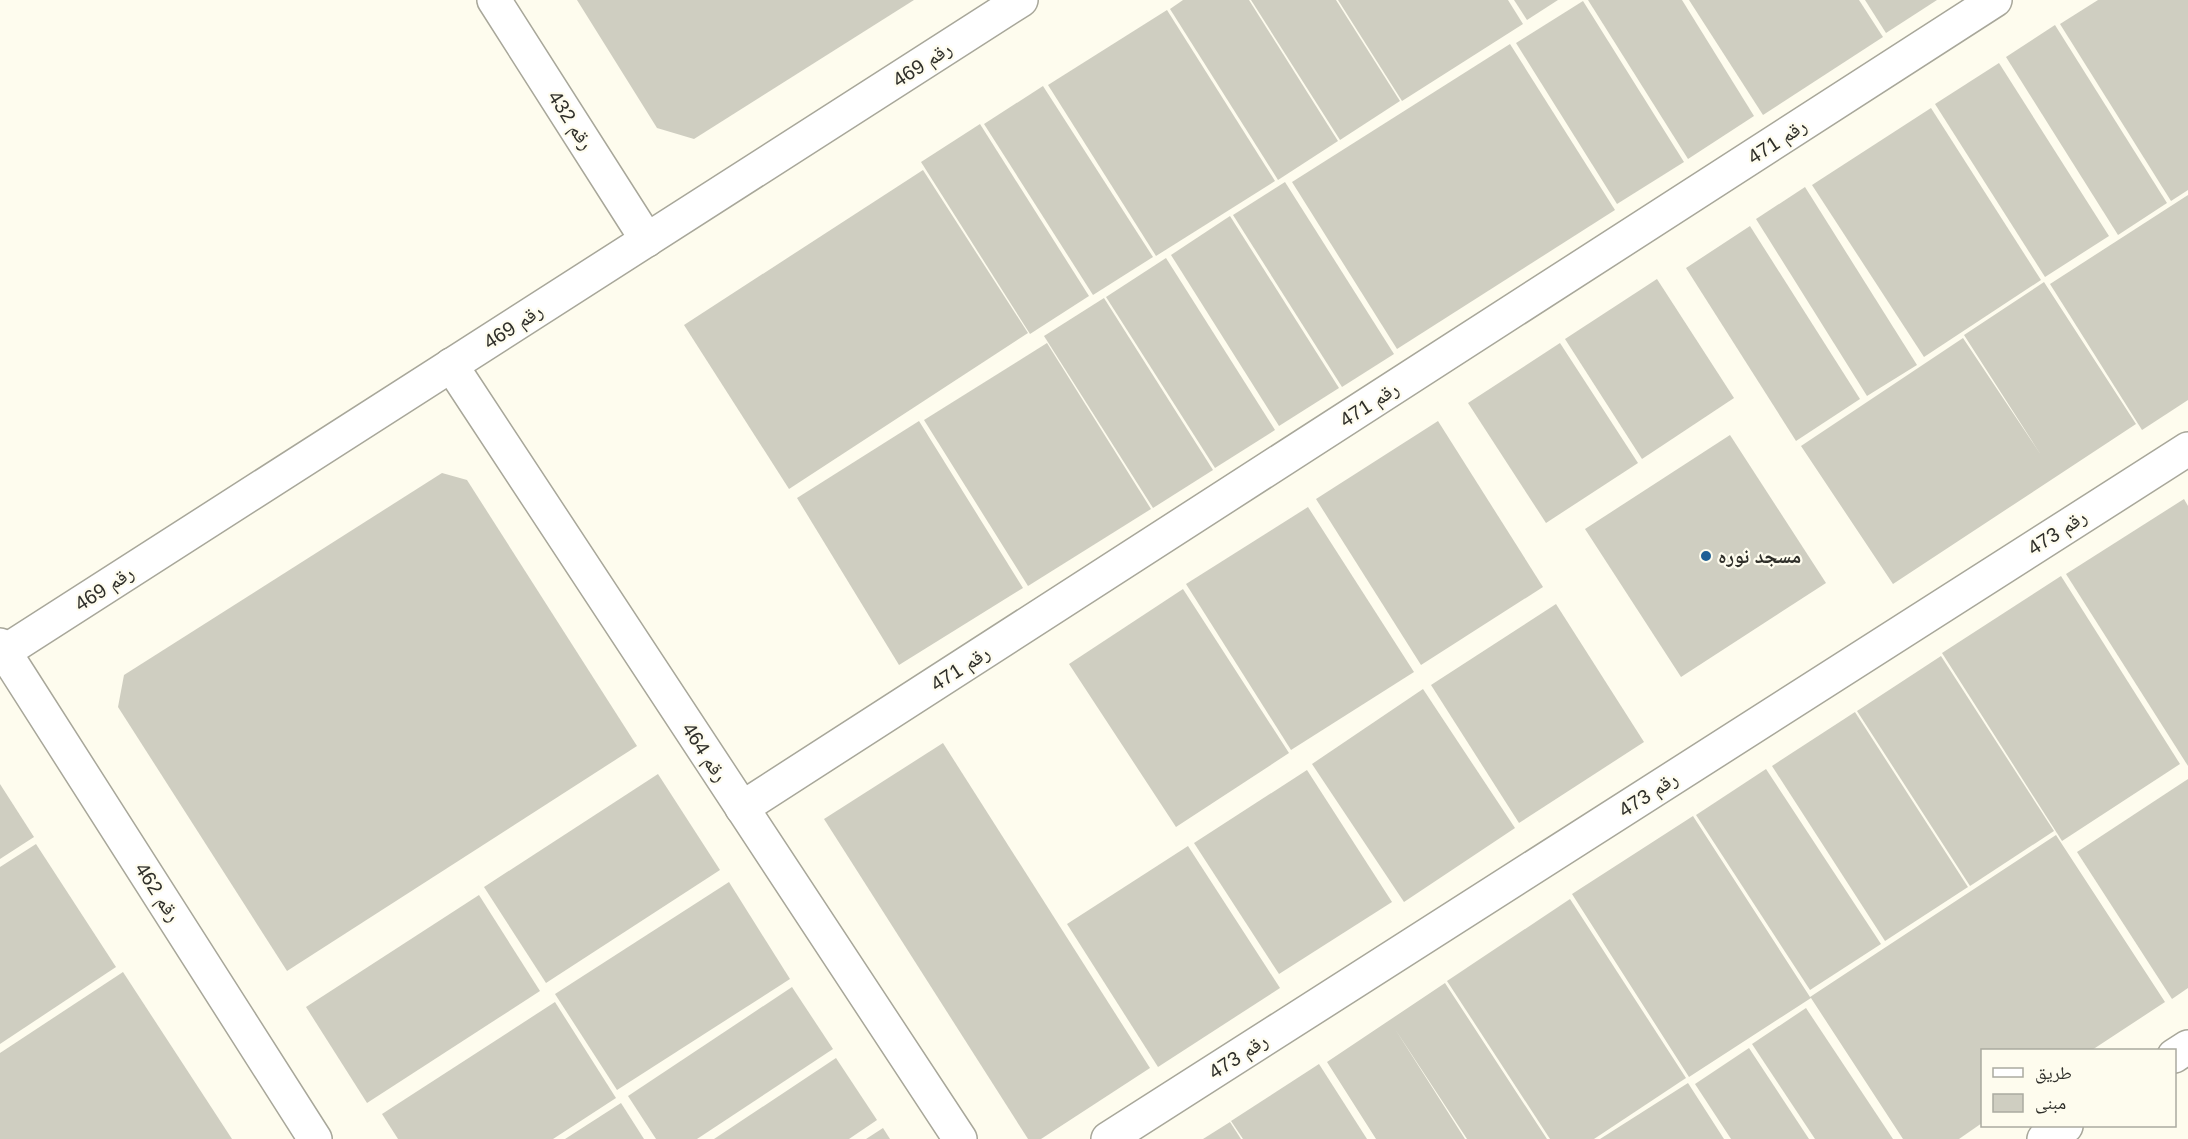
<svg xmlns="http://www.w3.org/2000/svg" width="2188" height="1139" font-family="Arial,'Noto Naskh Arabic',sans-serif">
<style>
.building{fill:#cfcec1}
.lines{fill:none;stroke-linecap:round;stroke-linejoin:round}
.minor-casing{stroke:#a8a79a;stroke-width:36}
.minor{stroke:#fff;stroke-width:33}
.poi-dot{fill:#1e5f95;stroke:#fefcee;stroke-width:2}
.labels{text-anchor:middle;stroke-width:4.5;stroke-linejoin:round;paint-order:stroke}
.street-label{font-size:20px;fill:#2f2f2a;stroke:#fefcee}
.poi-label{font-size:20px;font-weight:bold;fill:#2f2f2a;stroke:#fefcee;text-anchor:start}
</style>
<rect width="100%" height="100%" fill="#fefcee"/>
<g class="building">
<polygon points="577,0 914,0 694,139 657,128"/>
<polygon points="1183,0 1249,0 1338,141 1278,180 1170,9"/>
<polygon points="1251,0 1336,0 1400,101 1340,140"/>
<polygon points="1338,0 1508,0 1523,24 1402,101"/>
<polygon points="1514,0 1558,0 1527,20"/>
<polygon points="1588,0 1682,0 1754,116 1688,159"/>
<polygon points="1689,0 1859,0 1883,37 1763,115"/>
<polygon points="1865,0 1937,0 1886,33"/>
<polygon points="2098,0 2188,0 2188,190 2171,201 2060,24"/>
<polygon points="1583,1 1684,162 1617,204 1516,43"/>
<polygon points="1167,10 1275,181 1156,256 1048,85"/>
<polygon points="2055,25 2167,203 2118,235 2006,57"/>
<polygon points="1510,44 1615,210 1397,349 1292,182"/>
<polygon points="1999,63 2109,236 2045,277 1935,104"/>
<polygon points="1043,86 1153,257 1093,295 984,124"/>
<polygon points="1931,108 2041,280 1924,357 1812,185"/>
<polygon points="980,124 1089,296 1030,334 921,162"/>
<polygon points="923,170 1028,333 789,489 684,325"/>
<polygon points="1285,182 1394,354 1342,387 1233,215"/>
<polygon points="1805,187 1917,365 1867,396 1756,219"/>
<polygon points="2188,195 2188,400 2142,430 2050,284"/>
<polygon points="1230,216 1339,388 1279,426 1171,255"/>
<polygon points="1750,226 1860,399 1796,441 1686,268"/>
<polygon points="1166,258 1275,430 1215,468 1106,297"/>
<polygon points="1657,279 1734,398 1642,459 1565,339"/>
<polygon points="2044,282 2136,424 1893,584 1801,446 1963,338 2041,455 1964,335"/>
<polygon points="1104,298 1213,470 1153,508 1044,336"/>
<polygon points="1047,343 1151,509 1028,586 924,420"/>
<polygon points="1560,343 1638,463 1546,523 1468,403"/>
<polygon points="919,421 1023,588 899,665 797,498"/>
<polygon points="1438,421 1543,587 1421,665 1316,499"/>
<polygon points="1730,435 1826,583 1681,677 1585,529"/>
<polygon points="442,473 467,480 637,746 287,971 118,707 124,675"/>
<polygon points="2184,499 2188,506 2188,766 2066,574"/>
<polygon points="1308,507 1414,672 1291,750 1186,584"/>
<polygon points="2061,576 2180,764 2062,841 1942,653"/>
<polygon points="1183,589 1289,753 1176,827 1069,664"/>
<polygon points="1556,604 1644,742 1519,823 1431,685"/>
<polygon points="1941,656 2054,831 1970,886 1857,711"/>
<polygon points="1423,689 1515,828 1404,902 1312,764"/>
<polygon points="1855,712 1968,887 1885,941 1772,766"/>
<polygon points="943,743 1150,1068 1041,1139 1028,1139 824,819"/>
<polygon points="1766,769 1881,944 1810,990 1696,815"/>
<polygon points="1307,770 1392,902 1279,974 1194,843"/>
<polygon points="658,774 720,870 546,983 484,887"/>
<polygon points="2188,779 2188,988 2172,999 2077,852"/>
<polygon points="0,784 34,837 0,859"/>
<polygon points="1693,816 1810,997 2056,835 2165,1002 2092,1050 1982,1050 1982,1123 1959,1139 1903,1139 1811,998 1689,1077 1572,894"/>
<polygon points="36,844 116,967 0,1044 0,867"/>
<polygon points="1188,846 1280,988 1158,1067 1067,924"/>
<polygon points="729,882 790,979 617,1090 555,994"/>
<polygon points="479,895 540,991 367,1103 306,1007"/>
<polygon points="1570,899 1686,1078 1594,1139 1550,1139 1447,981"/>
<polygon points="123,972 232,1139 0,1139 0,1053"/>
<polygon points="1445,983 1547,1139 1467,1139 1395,1029 1465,1139 1376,1139 1327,1062"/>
<polygon points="792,987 833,1049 697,1139 656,1139 628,1096"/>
<polygon points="555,1002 616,1098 553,1139 398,1139 382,1114"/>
<polygon points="1806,1008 1893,1139 1815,1139 1752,1044"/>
<polygon points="1749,1048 1809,1139 1731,1139 1695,1084"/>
<polygon points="836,1058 877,1120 849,1139 714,1139"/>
<polygon points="1319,1064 1367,1139 1243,1139 1231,1121"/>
<polygon points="1688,1083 1724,1139 1600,1139"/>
<polygon points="621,1103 644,1139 565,1139"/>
<polygon points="1230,1122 1241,1139 1203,1139"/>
<polygon points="883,1128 890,1139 866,1139"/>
</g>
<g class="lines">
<g class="minor-casing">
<g id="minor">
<polyline points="494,0 647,240"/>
<polyline points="451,365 960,1139"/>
<polyline points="0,645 315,1139"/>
<polyline points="4,652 1021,0"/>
<polyline points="742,808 1995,0"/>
<polyline points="2174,1056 2188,1047"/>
<polyline points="1108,1139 2188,449"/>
<polyline points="2044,1139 2066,1126"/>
</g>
</g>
<use href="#minor" class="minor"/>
</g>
<circle class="poi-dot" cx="1706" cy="556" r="6"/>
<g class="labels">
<g class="street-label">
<text transform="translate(922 64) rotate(-33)" y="7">رقم 469</text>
<text transform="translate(571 120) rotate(57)" y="7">رقم 432</text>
<text transform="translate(1777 141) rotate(-33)" y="7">رقم 471</text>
<text transform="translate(513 326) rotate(-33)" y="7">رقم 469</text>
<text transform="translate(1369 404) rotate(-33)" y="7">رقم 471</text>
<text transform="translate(2057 532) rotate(-33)" y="7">رقم 473</text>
<text transform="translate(104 588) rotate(-33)" y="7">رقم 469</text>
<text transform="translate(960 668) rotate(-33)" y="7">رقم 471</text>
<text transform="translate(705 752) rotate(57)" y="7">رقم 464</text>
<text transform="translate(1648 794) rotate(-33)" y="7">رقم 473</text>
<text transform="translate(158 892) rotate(57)" y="7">رقم 462</text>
<text transform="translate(1238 1056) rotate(-33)" y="7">رقم 473</text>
</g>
<g class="poi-label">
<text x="1718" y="563">مسجد نوره</text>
</g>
</g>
<rect x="1981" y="1049" width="195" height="78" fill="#fefcee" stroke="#abaaa0" stroke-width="1.5"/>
<rect x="1993" y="1068" width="30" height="9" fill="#ffffff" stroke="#abaaa0" stroke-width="1.5"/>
<text x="2035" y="1079" font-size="18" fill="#2f2f2a">طريق</text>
<rect x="1993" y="1094" width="30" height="18" fill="#cfcec1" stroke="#abaaa0" stroke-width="1.5"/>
<text x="2035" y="1109" font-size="18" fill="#2f2f2a">مبنى</text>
</svg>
